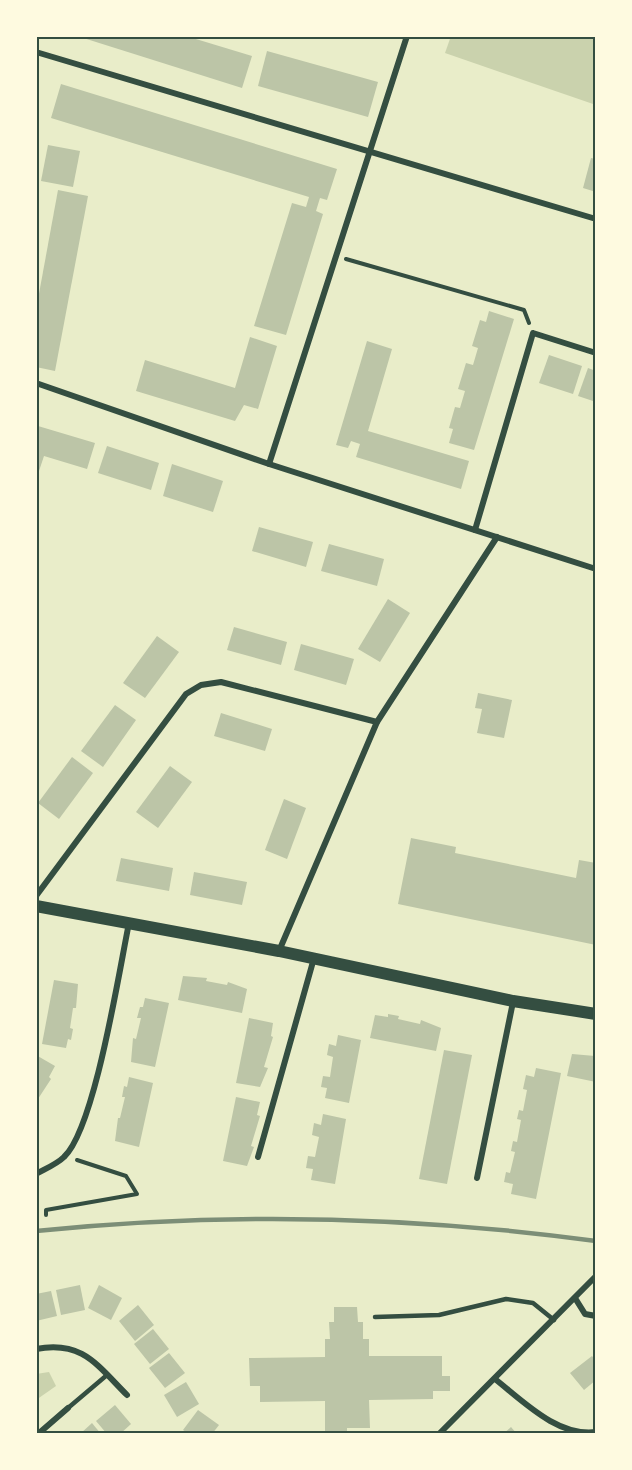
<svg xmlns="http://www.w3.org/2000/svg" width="632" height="1470" font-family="'Fira Sans Condensed',sans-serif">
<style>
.green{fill:#cad2ad}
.building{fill:#bcc5a7}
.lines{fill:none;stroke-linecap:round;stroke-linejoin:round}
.path{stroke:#344e41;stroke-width:4}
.service{stroke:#344e41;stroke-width:4.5}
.minor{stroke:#344e41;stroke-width:6}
.secondary{stroke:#344e41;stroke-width:12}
.rail{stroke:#7c8e77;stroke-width:4.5}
.neatline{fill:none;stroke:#344e41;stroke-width:2}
</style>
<rect width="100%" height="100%" fill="#e9edc9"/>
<g class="green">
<polygon points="451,36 596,36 596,105 445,53"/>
<polygon points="49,1372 56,1386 36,1400 36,1374"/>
</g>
<g class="building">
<polygon points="77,36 186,36 252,56 242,88"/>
<polygon points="267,51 378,82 368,117 258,86"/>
<polygon points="61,84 337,169 327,200 320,198 316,211 323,214 286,335 254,326 292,203 306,207 309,197 51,118"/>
<polygon points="48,145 80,151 73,187 41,181"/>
<polygon points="591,158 596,159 596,192 583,188"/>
<polygon points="58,190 88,196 55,371 36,367 36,310"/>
<polygon points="489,311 514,319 474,450 449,443 453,429 449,428 455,407 460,408 465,391 458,389 466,363 473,365 478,348 472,346 480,320 486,322"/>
<polygon points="250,337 277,346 258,409 244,405 235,421 136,391 145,360 235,388"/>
<polygon points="367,341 392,349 368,431 469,461 461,489 356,457 360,444 351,441 348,448 336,445"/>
<polygon points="549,355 582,366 573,394 539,383"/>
<polygon points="588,368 596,371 596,402 578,396"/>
<polygon points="38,426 95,443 87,469 44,456 36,480"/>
<polygon points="107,446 159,463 151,490 98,473"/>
<polygon points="172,464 223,481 213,512 163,496"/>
<polygon points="259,527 313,542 306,567 252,551"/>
<polygon points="329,544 384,559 377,586 321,571"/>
<polygon points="388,599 410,613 380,662 358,649"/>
<polygon points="234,627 287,642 281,665 227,650"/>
<polygon points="157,636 179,652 145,698 123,683"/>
<polygon points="301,644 354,659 346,685 294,670"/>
<polygon points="478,693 512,700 504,738 477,733 482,709 475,708"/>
<polygon points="115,705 136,720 103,767 81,751"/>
<polygon points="221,713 272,729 265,751 214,736"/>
<polygon points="72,757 93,773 59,819 38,803"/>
<polygon points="170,766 192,782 158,828 136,812"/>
<polygon points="284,799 306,808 287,859 265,850"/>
<polygon points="411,838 456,847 455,853 576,878 579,860 596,863 596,945 398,904"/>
<polygon points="121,858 173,868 169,891 116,881"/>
<polygon points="194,872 247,882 242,905 190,895"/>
<polygon points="183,976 207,978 206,981 227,985 228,982 247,989 242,1013 178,1000"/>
<polygon points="54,980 78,984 76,1008 73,1008 70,1028 73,1029 71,1040 68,1039 66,1048 42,1044"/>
<polygon points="145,998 169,1003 155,1067 131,1062 133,1038 136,1039 141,1018 137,1018 140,1007 143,1007"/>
<polygon points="388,1014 399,1016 398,1019 420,1024 421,1020 441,1028 436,1051 370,1038 375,1015 388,1017"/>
<polygon points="249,1018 273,1023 271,1036 273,1037 264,1067 268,1068 260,1087 236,1083"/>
<polygon points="338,1035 361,1040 349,1103 325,1098 327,1088 321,1087 323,1076 330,1077 333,1057 327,1055 329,1044 336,1046"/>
<polygon points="444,1050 472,1055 447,1184 419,1179"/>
<polygon points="572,1054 595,1056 596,1082 567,1076"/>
<polygon points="36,1055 55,1066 49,1077 51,1079 36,1102"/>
<polygon points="536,1068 561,1073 536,1199 511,1194 513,1184 504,1182 506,1172 510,1173 515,1152 511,1151 513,1141 517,1142 521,1120 517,1119 519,1110 523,1111 527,1090 523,1089 526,1075 534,1077"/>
<polygon points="129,1077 153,1083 139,1147 115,1141 118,1118 120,1118 125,1097 122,1097 124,1086 127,1087"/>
<polygon points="236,1097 260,1102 257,1115 260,1116 251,1146 254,1147 247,1166 223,1161"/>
<polygon points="323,1114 346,1119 335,1184 311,1180 313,1169 306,1168 308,1156 315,1157 319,1137 312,1135 314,1123 321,1125"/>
<polygon points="80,1285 85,1310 61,1315 56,1290"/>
<polygon points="99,1285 122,1298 111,1320 88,1308"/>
<polygon points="51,1291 57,1316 36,1321 36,1294"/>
<polygon points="138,1305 154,1325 135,1341 119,1321"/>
<polygon points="334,1307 357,1307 358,1322 363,1322 363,1339 369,1339 369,1356 442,1356 442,1376 450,1376 450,1391 433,1391 433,1399 369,1400 370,1428 347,1428 347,1434 325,1434 325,1401 260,1402 260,1386 250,1386 249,1358 325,1357 325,1339 330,1339 329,1322 334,1322"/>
<polygon points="153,1329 169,1349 150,1364 134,1344"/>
<polygon points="169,1353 185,1373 165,1388 149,1368"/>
<polygon points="592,1356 596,1361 596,1380 584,1390 570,1373"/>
<polygon points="186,1382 199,1404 177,1417 164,1395"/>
<polygon points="115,1405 131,1424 120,1434 107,1434 96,1421"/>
<polygon points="198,1410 219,1425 212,1434 189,1434 183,1430"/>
<polygon points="92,1423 101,1434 80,1434"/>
<polygon points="511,1427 517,1434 503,1434"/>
</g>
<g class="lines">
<g class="path">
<polyline points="346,259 524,310 529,323"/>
<polyline points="46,1215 46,1210 137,1194 126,1176 77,1160"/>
</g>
<g class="service">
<polyline points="375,1317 439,1315 506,1299 533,1303 554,1320"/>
<polyline points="68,1408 107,1375"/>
</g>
<g class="minor">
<polyline points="36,52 596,219"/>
<polyline points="36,383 269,464 596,569"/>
<polyline points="269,464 407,36"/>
<polyline points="475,530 533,333 596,353"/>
<polyline points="36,896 186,694 201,685 221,682 377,722"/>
<polyline points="279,951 377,722 497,537"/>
<polyline points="258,1157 314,958"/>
<path d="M36,1174C45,1169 57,1164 64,1157C95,1128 119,971 129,923"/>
<polyline points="477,1178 513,1002"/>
<polyline points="575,1298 585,1314 596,1316"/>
<path d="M36,1349C82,1340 97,1365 127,1395"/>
<path d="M495,1379C524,1402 558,1437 596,1432"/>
<polyline points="38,1434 68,1408"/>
<polyline points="439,1434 596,1276"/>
</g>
<polyline class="secondary" points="36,906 279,951 513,1001 596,1014"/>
<path class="rail" d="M36,1231C221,1212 412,1216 596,1241"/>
</g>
<rect width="632" height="1470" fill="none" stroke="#fefae0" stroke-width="75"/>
<rect x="38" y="38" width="556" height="1394" class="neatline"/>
</svg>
